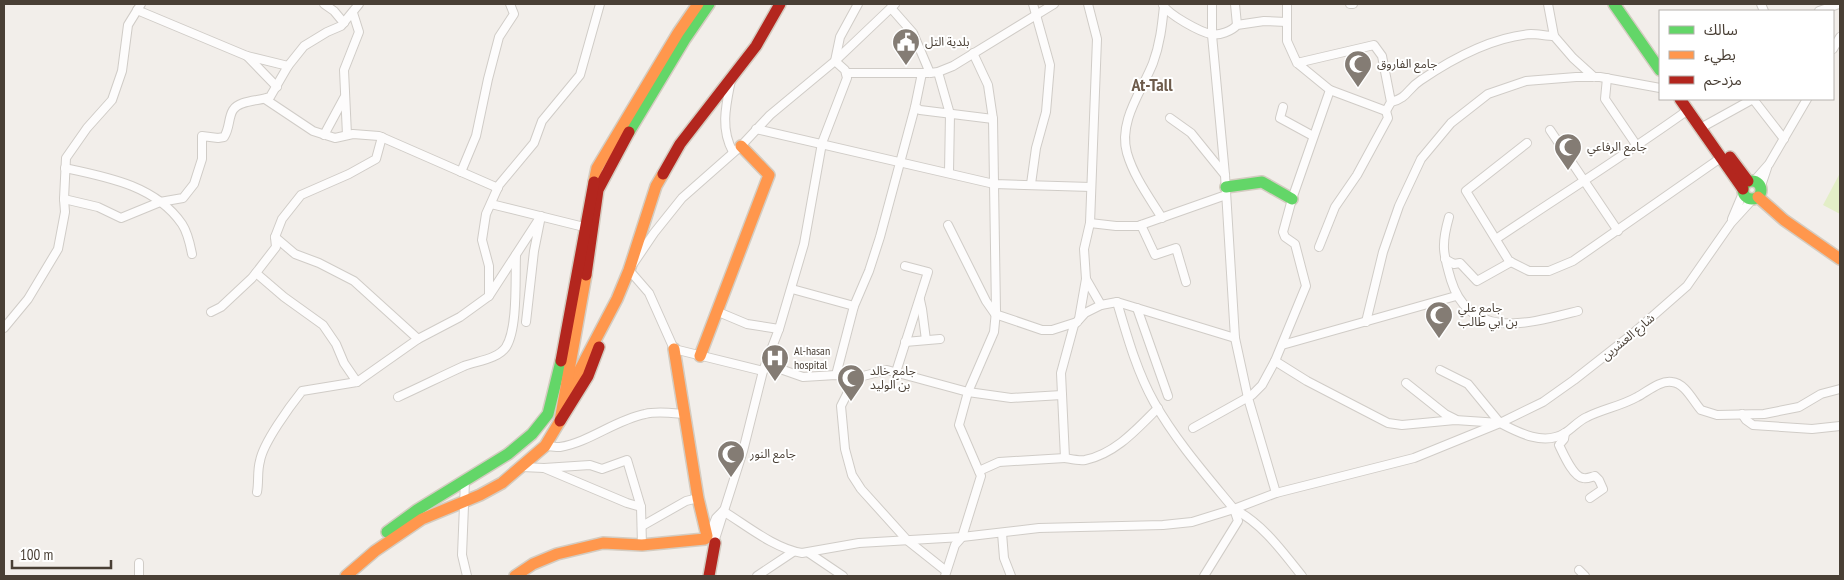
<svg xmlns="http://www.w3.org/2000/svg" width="1844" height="580" font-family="'PT Sans Narrow','Noto Sans Arabic',sans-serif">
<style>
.park{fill:#e3eec7}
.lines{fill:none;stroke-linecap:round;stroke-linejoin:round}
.street-casing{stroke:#d0ccc7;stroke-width:10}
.fast-casing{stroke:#d4ccc1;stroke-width:14}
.slow-casing{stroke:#d4ccc1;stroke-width:14}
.jam-casing{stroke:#d4ccc1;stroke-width:14}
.street{stroke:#fdfcfc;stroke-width:8}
.fast{stroke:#63d668;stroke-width:11}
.slow{stroke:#ff974d;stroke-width:11}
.jam{stroke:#b3261e;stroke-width:11}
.labels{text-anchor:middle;stroke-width:4;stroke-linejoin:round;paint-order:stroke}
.poi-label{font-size:12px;fill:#493f35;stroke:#fff;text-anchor:start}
.street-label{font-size:12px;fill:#493f35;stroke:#fff}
.district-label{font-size:18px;font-weight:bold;fill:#6d5b4b;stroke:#fff}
</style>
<rect width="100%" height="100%" fill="#f2eeea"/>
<polygon class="park" points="1840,173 1840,214 1823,205"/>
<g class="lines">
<g class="street-casing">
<g id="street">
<polyline points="324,4 334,11 344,23"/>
<polyline points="1088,4 1097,39 1090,223 1084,249 1086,279 1101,305"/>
<polyline points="1212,4 1212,35 1225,175 1235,338 1248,398 1276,493"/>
<polyline points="1235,4 1237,25"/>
<polyline points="1287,4 1287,41 1297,63 1330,90 1386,111 1391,102 1382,56 1374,45 1297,63"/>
<polyline points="1350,4 1353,4"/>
<polyline points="1548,4 1554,36 1573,58 1594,77"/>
<polyline points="1761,4 1764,11"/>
<path d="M1163,5C1169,15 1200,32 1211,34C1219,36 1232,31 1237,25L1264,21L1286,22"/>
<polyline points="891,8 913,33 930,73"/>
<polyline points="137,10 247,56 288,66"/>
<polyline points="1819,11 1839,4"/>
<polyline points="1833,49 1840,37"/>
<polyline points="247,56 277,87"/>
<polyline points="938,72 950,114 949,172"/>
<polyline points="847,73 930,73 938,72 953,66 1054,4"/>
<polyline points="1607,78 1605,99 1637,146"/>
<path d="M731,80C726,105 720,129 733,152"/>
<polyline points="265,99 313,131 335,138 353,134 379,136 498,188"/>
<polyline points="1753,99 1784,139"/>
<path d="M1391,102C1408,98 1407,89 1421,80C1452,59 1492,37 1531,34C1538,34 1547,36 1554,36"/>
<polyline points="915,107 920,110 993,119"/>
<polyline points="1283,107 1280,118 1313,136"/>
<polyline points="1170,118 1191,133 1225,175"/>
<polyline points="1706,125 1753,99"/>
<polyline points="756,129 994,184 1091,187"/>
<polyline points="1550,130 1618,231"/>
<polyline points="324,135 344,98"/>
<polyline points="347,135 344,70 359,32 353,13"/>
<polyline points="1527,143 1466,191 1509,261 1529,271 1549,271 1573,261 1722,157"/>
<path d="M65,168C108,177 156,186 182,224C188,233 190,244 192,254"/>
<polyline points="461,172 476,136 488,79 499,37 514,14 510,4"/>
<polyline points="1754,181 1769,164 1807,99"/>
<polyline points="1031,184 1036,148 1046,112 1050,65 1033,4"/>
<polyline points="1761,186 1767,168"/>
<path d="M64,199L98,207L121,218L160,202L183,198L194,184L202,159V136L218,138L224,137C230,128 228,118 233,110C239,100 260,101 270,97L288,66L304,46L327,32L341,26L359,4"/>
<polyline points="491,204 584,227"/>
<path d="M1449,217C1441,245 1443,253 1451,280C1470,342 1531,323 1578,311"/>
<path d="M1162,218C1149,197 1134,177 1127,153C1118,121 1142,91 1153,63C1160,44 1162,26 1164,6"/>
<polyline points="1732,219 1743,193"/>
<polyline points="1090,223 1116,226 1138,226 1226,195"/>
<polyline points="948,225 986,301 995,314 1042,330 1052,330 1077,322"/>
<polyline points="1141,225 1155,255 1176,248 1186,282"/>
<polyline points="275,237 295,254 319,263 354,281 418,339"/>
<path d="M1496,239C1560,196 1625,155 1688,110"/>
<polyline points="1319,247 1335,207 1357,175 1388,118 1386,111"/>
<polyline points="1445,259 1454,264 1460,263 1477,281 1511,262"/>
<polyline points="256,273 284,297 323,325 336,344 344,363 357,382"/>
<polyline points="792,289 854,306"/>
<polyline points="489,296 541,216 534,251 526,322"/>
<polyline points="920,300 922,309 926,340"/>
<path d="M1117,302C1127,336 1137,372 1154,402C1176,441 1206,475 1234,509L1238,521L1204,576"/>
<polyline points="1137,308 1168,396"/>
<polyline points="716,311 747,324 779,329"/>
<polyline points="211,312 221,307 252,278 276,247 275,237 282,219 301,195 349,174 376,159 382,137"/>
<polyline points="1079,319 1086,279"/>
<polyline points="1366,322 1383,252 1399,206 1421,159 1451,123 1488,94 1526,81 1576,77 1600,77 1660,88"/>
<polyline points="4,328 28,299 58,249 65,212 64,199 66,158 87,128 112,100 122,71 128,25 141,4"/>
<polyline points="905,342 940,339"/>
<polyline points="1282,345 1456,296"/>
<polyline points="1275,361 1307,381 1388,423 1402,425 1455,420 1500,423 1543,402 1574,380 1630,336 1687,286 1731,223 1752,200"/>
<polyline points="766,364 803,377 836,375 855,378 887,370 968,392 1011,398 1062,395"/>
<polyline points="1440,370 1468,384 1500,423"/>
<polyline points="763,371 674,349 649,293 629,270 654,233 682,198 741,146 770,115 835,61 895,4"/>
<polyline points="896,372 928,272 905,266"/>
<polyline points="836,375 854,306 869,271 880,237 915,107 922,73"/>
<polyline points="855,378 841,406 845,449 852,475 861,489 907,540 946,571"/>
<polyline points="1406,383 1445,414 1455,419"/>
<path d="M398,397C420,387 442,376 464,366C477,361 498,359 506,347C518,328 515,278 516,255"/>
<path d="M1158,408C1137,429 1115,454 1085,460C1079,461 1071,459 1065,458L1061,373L1074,325L1085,313L1101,305L1117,302L1235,338"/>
<polyline points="1742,414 1746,420 1753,425 1812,429 1840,426"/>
<polyline points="1193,428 1252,395 1262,385 1275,361 1306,286 1295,244 1285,237 1283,232 1292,199 1330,90"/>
<path d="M1565,433L1564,439L1559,445C1563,453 1573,477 1583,478C1587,479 1591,477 1595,476L1599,480L1603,489L1590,498"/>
<path d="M545,446C549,446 555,447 560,447C590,442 615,420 645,414C657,411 671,413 684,414"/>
<polyline points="522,467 544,468 627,503 641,507"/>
<polyline points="544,468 590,465 602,469 627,460 641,507 642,545"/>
<polyline points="979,471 999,462 1065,458"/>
<polyline points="465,481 462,555 467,576"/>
<path d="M257,492C259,482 257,471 260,461C263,443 290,406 302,391L357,382L418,339L460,317L489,296V266L482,240L486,214L499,185L534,143L542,121L580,75L600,4"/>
<path d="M1234,509C1263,524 1282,551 1302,576"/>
<path d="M723,511C746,525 775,549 802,553L859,543L962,537L1039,528L1163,525L1192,522L1234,509L1276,493L1414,458L1500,423C1519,433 1544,446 1565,433C1573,428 1578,421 1587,417C1603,409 1621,406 1637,397C1647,392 1660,380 1672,382C1685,383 1693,401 1701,410L1717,415L1764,414L1799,407L1821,394L1840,389"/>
<polyline points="642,526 686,501 698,498"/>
<polyline points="1002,533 1004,558 1011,576"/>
<polyline points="709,536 716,518 723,511"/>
<polyline points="715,539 743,451 763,371 779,329 804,244 822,143 847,78 845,70 835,61 840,37 858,4"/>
<polyline points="809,553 843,576"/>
<polyline points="1579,570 1585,576"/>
<polyline points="139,576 139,563"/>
<polyline points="757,576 793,552"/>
<polyline points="945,576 955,545 962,537 981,476 959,425 968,392 994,332 996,311 993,119 988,85 973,53"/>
</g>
</g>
<g class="fast-casing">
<g id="fast">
<polyline points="1614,4 1660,70"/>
<polyline points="629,132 685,39 709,4"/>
<circle cx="1752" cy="190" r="9"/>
<polyline points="1226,187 1262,182 1292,199"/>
<polyline points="387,532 417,510 508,454 532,434 548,414 561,361"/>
</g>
</g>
<g class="slow-casing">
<g id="slow">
<polyline points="594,182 597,168 678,33 698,4"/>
<polyline points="1758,197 1784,220 1840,259"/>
<polyline points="674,349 698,498 707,536"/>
<polyline points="700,356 769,175 741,146"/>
<polyline points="566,391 576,377 617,299 629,270 656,186 663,174"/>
<polyline points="346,576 375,551 422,519 480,495 502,483 545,446 560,421 586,275"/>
<polyline points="515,576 533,564 557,554 603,543 642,545 705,539"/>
</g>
</g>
<g class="jam-casing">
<g id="jam">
<polyline points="1680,99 1743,189"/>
<polyline points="1730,157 1748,181"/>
<polyline points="663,174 680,144 756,46 780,4"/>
<polyline points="586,275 598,190 629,132"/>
<polyline points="561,361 594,182"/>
<polyline points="560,421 588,376 599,347"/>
<polyline points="709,576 715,543"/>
</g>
</g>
<use href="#street" class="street"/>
<use href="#fast" class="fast"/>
<use href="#slow" class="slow"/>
<use href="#jam" class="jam"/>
</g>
<defs>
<g id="civic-pin" transform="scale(1.4375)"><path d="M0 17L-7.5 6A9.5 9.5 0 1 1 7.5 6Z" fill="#847c74" stroke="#fff"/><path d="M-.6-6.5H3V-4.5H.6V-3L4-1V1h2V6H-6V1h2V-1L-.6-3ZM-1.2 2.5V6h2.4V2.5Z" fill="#fff"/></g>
<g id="mosque-pin" transform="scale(1.4375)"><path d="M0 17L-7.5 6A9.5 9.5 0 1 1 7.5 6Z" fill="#847c74" stroke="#fff"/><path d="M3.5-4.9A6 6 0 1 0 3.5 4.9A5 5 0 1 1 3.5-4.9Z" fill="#fff"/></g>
<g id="hospital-pin" transform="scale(1.4375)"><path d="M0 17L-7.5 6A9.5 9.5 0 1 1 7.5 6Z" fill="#847c74" stroke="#fff"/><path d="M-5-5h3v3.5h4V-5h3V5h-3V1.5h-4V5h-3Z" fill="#fff"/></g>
</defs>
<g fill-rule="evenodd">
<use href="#civic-pin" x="906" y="42"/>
<use href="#mosque-pin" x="1358" y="64"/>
<use href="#mosque-pin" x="1568" y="147"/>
<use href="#mosque-pin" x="1439" y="315"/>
<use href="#hospital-pin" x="775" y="358"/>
<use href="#mosque-pin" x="851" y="378"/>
<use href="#mosque-pin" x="731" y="454"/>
</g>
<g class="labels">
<g class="poi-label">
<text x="925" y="46">بلدية التل</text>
<text x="1377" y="68">جامع الفاروق</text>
<text x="1587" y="151">جامع الرفاعي</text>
<text x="1458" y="312">جامع علي<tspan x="1458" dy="14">بن ابي طالب</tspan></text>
<text x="794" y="355">Al-hasan<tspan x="794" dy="14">hospital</tspan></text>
<text x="870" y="375">جامع خالد<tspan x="870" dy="14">بن الوليد</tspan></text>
<text x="750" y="458">جامع النور</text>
</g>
<g class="street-label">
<text transform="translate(1628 337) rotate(-40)" y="4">شارع العشرين</text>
</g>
<g class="district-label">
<text x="1152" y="91">At-Tall</text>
</g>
</g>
<rect width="1844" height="580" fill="none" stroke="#493f35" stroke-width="10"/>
<rect x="1659" y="10" width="175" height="90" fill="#ffffff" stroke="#b6b2ae"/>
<rect x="1669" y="26" width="25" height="8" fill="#63d668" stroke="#b6b2ae"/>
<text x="1704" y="35" font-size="15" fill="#493f35">سالك</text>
<rect x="1669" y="51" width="25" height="8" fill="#ff974d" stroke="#b6b2ae"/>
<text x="1704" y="60" font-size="15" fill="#493f35">بطيء</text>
<rect x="1669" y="76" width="25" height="8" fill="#b3261e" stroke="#b6b2ae"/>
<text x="1704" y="85" font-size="15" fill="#493f35">مزدحم</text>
<path d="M12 560v8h99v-8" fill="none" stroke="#493f35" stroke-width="2.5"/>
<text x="20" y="560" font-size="15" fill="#493f35" stroke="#ffffff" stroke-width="4" paint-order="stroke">100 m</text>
</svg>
